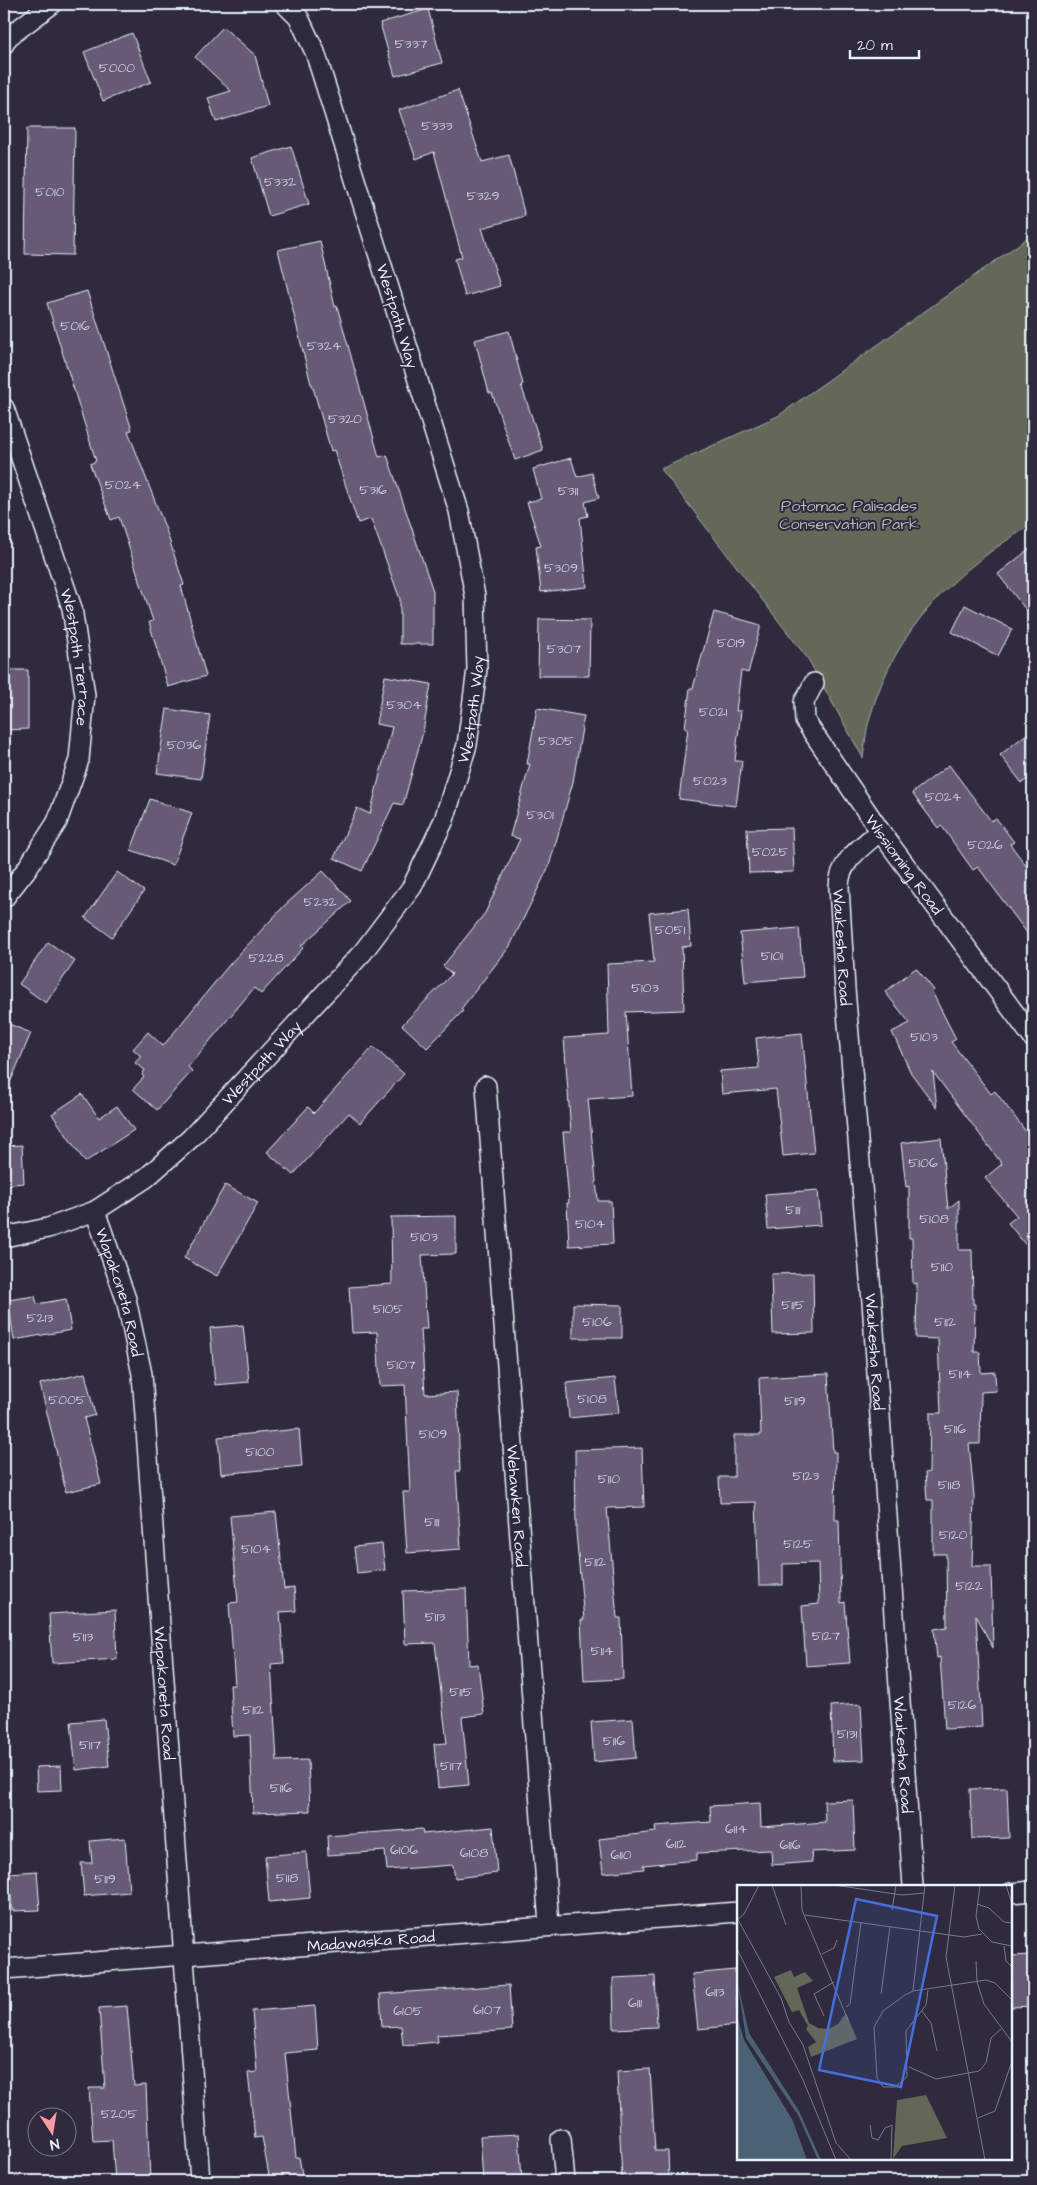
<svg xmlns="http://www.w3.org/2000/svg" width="1037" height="2185" font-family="'Architects Daughter',sans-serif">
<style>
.green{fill:#636758;stroke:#a6aca8}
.building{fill:#665a77;stroke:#e8f1f8}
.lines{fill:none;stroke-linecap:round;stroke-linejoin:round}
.minor-casing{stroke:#e8f1f8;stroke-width:22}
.minor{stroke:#2f2a3d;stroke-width:19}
.labels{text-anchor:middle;stroke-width:4;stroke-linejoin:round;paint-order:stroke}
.number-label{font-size:14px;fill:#c8cbd8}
.street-label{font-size:16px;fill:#e8f1f8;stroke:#2f2a3d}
.park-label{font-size:16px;fill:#b3bab8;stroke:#2f2a3d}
.inset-road{fill:none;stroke:#797a88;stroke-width:1}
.view{fill:#466fde;fill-opacity:0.15;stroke:#466fde;stroke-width:2.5}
.inset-edge{fill:none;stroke:#e8f1f8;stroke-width:2.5}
</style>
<rect width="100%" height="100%" fill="#2f2a3d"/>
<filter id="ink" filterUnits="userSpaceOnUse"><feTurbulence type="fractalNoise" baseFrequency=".02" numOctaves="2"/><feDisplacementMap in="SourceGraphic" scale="10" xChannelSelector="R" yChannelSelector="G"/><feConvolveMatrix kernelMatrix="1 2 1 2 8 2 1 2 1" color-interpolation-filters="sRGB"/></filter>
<g filter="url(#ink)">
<path class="green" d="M1033,234V524C955,570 896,627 870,717C866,730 865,744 863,758L808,659L661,469L778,416Z"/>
<g class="building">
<polygon points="428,9 442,63 395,76 380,23"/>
<polygon points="223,27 255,55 268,106 216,122 208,98 231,91 195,57"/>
<polygon points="132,33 151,82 103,101 84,52"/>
<polygon points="458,90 482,162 509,155 525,216 482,228 500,286 465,296 455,259 462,257 434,152 416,159 399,110"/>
<polygon points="27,128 75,128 73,255 25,254"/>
<polygon points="291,146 309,204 269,216 252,158"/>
<polygon points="320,241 335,307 337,306 379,457 387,455 433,591 433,644 400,644 400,599 371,519 358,523 334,450 331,451 312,384 311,384 278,250"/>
<polygon points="87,291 132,430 128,431 166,530 184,585 181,586 206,676 168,687 149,622 153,621 119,517 111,520 90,464 96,461 47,303"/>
<polygon points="509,331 523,384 521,385 543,450 515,460 492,393 489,393 475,340"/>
<polygon points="571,458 577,477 592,473 599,498 585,502 588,516 580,518 587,587 541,592 536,547 541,546 527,502 541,499 533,469"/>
<polygon points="1033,546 1033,619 998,574"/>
<polygon points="965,605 1012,629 998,656 952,632"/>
<polygon points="714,612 761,625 748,673 741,671 736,711 741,711 735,761 742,761 736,806 679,799 688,728 685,728 690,688 693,688"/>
<polygon points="539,619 590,620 589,676 538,676"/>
<polygon points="4,670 28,670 28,729 4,730"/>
<polygon points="385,676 431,684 423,732 403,805 394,803 362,871 334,858 357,808 370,814 392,727 376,724"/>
<polygon points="537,708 584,716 573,782 549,866 510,946 461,1009 463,1011 427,1048 402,1025 452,974 443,966 485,913 520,839 510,836 530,764 527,764"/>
<polygon points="167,709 210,715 201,779 157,773"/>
<polygon points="1033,729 1033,775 1022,783 1000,755"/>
<polygon points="949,765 991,821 996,818 1014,842 1010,844 1033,875 1033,941 978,867 973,870 941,825 938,828 912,793"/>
<polygon points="150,799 192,813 173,865 131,850"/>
<polygon points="792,828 794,872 749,873 747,829"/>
<polygon points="323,871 351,901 301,946 303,948 261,994 254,988 188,1067 192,1071 157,1110 133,1089 144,1077 142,1075 145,1070 135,1063 141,1056 133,1049 148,1032 163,1046 229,965 284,906"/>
<polygon points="117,872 144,891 112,937 85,918"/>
<polygon points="688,909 691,946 682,947 684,1010 626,1012 632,1096 588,1099 598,1201 611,1201 613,1244 569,1246 567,1203 569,1203 563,1132 571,1132 564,1038 609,1035 607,964 654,962 649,913"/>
<polygon points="799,928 803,977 745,982 740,933"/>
<polygon points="48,942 75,961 46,1003 19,984"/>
<polygon points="916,968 934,990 932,992 956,1039 951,1042 991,1094 995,1091 1033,1141 1033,1254 1008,1223 1017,1216 985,1178 1002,1164 933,1072 937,1108 911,1073 892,1032 910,1023 885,992"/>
<polygon points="4,1022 31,1033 4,1097"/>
<polygon points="802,1033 814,1153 783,1156 776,1089 722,1094 720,1071 759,1068 756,1038"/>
<polygon points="373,1047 404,1074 360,1123 349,1113 293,1175 267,1152 308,1107 314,1113"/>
<polygon points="82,1094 99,1118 117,1106 134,1130 85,1162 52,1114"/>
<polygon points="941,1138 948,1209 959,1200 959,1250 972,1250 973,1304 975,1304 974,1352 980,1352 981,1373 995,1372 996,1391 981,1392 980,1444 969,1444 974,1496 972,1566 991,1566 993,1648 976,1615 982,1727 945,1729 940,1657 937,1658 934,1629 947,1627 946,1554 933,1554 933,1500 927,1500 925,1473 929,1472 930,1413 941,1413 938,1339 916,1338 917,1283 913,1284 912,1238 909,1238 909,1186 906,1187 901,1143"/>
<polygon points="22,1145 24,1183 4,1185 4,1146"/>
<polygon points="225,1185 258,1203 217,1276 184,1258"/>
<polygon points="818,1190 821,1225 768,1229 765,1194"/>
<polygon points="456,1216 456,1254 422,1255 427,1329 421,1329 425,1394 457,1392 460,1471 456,1471 461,1549 407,1553 403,1492 410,1492 405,1385 380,1386 377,1332 352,1333 349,1287 392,1284 391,1217"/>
<polygon points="813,1273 814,1333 773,1334 771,1274"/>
<polygon points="35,1296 37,1304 66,1299 71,1330 14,1340 8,1300"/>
<polygon points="573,1304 622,1305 622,1338 573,1338"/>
<polygon points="243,1325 249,1382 215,1385 210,1328"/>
<polygon points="85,1373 95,1415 84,1418 101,1484 66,1492 40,1384"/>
<polygon points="828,1374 833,1452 836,1452 835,1520 839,1520 841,1603 845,1602 850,1663 806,1666 802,1606 819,1604 818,1563 783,1564 783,1585 759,1585 756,1502 720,1503 719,1477 734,1477 734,1435 761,1435 759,1378"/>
<polygon points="615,1378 619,1413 569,1418 566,1383"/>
<polygon points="299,1429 302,1466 221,1474 218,1437"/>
<polygon points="642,1448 644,1507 607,1508 617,1618 621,1618 623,1679 584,1681 581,1620 584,1620 576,1532 575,1450"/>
<polygon points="276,1512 284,1589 294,1588 296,1611 280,1612 284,1663 271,1664 277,1761 308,1760 310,1811 253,1813 250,1735 233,1736 230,1685 235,1685 229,1603 238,1602 230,1516"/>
<polygon points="382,1544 385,1570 357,1573 354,1547"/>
<polygon points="466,1589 469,1665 478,1664 484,1714 462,1717 469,1785 438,1788 434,1744 447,1743 435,1643 405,1644 403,1591"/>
<polygon points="115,1610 117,1659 52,1663 49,1614"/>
<polygon points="861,1704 864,1760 833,1761 831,1706"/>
<polygon points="104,1719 109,1766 76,1770 71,1722"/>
<polygon points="633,1719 636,1758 594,1762 591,1722"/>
<polygon points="61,1766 62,1790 37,1791 36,1767"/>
<polygon points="1007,1788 1009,1838 972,1839 970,1789"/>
<polygon points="853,1800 855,1850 811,1852 812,1862 772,1865 771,1850 697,1853 697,1860 643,1865 644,1869 603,1873 599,1839 656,1832 655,1826 711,1822 710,1806 760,1803 761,1827 825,1822 824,1801"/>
<polygon points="493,1827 497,1873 455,1878 453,1865 387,1870 385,1851 328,1855 327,1836 422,1829 423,1834"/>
<polygon points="125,1838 129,1892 84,1896 81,1863 92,1863 90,1841"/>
<polygon points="306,1852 310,1898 269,1902 265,1856"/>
<polygon points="37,1871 40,1910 12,1911 10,1873"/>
<polygon points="1033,1955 1033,2006 1011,2007 1011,1956"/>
<polygon points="735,1970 738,2025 698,2029 692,1974"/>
<polygon points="655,1976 657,2027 614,2029 613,1978"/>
<polygon points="509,1985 512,2030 437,2035 438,2042 403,2045 401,2026 382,2027 380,1994"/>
<polygon points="127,2006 134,2086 146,2085 150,2181 115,2181 112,2140 93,2141 89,2088 105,2088 99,2008"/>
<polygon points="315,2006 318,2050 285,2053 296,2157 299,2157 303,2181 270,2181 262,2137 255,2138 248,2073 257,2072 252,2011"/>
<polygon points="650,2069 655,2151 668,2151 669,2181 622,2181 617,2071"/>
<polygon points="519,2134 522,2181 483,2181 480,2136"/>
</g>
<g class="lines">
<g class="minor-casing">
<g id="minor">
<polyline points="4,44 8,37 52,4"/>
<path id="s1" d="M4,408L72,608L85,695L79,760L57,822L26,870L4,898"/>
<path id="s2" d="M814,683L804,702L805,721L880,831L1033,1038"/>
<path id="s3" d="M880,831C862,847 839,861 839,887L845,989L872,1302L913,1886"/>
<path id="s4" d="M486,1086L549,1925"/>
<path id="s5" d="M95,1211L126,1299L142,1374L200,2181"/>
<path id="s6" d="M4,1237L48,1228L95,1211L146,1178L191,1138L363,952L412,887L444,820L467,745L477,669L475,596L459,511L315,52L299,18L285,4"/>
<polyline points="1011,1893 1033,1891"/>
<path id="s7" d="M4,1969L738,1912"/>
<polyline points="561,2139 565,2181"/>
</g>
</g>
<use href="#minor" class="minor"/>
</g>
</g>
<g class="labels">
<g class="number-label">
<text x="411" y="48">5337</text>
<text x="117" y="72">5000</text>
<text x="437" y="130">5333</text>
<text x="280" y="186">5332</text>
<text x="50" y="196">5010</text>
<text x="483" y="200">5329</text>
<text x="75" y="330">5016</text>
<text x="324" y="350">5324</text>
<text x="345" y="423">5320</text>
<text x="123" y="489">5024</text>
<text x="373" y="494">5316</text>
<text x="568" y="495">5311</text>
<text x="561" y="572">5309</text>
<text x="731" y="647">5019</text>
<text x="564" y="653">5307</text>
<text x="404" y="709">5304</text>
<text x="713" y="716">5021</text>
<text x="556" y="745">5305</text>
<text x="184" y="749">5036</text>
<text x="710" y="785">5023</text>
<text x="943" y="801">5024</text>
<text x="540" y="819">5301</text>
<text x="985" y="849">5026</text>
<text x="770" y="856">5025</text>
<text x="320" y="906">5232</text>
<text x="670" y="934">5051</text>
<text x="772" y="960">5101</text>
<text x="266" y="962">5228</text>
<text x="645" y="992">5103</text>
<text x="924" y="1041">5103</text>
<text x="923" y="1167">5106</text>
<text x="793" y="1214">5111</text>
<text x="934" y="1223">5108</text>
<text x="590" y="1228">5104</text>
<text x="424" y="1241">5103</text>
<text x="942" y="1271">5110</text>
<text x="793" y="1309">5115</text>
<text x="388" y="1313">5105</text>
<text x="40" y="1322">5213</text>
<text x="597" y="1326">5106</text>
<text x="945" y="1326">5112</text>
<text x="401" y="1369">5107</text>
<text x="960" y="1378">5114</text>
<text x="592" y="1403">5108</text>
<text x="67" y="1404">5005</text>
<text x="795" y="1405">5119</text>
<text x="955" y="1433">5116</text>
<text x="433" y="1438">5109</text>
<text x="260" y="1456">5100</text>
<text x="806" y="1480">5123</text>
<text x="609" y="1483">5110</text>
<text x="949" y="1489">5118</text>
<text x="432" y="1526">5111</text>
<text x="953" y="1539">5120</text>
<text x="798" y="1548">5125</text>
<text x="256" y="1553">5104</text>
<text x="595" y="1566">5112</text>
<text x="969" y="1590">5122</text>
<text x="435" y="1621">5113</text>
<text x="826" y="1640">5127</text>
<text x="83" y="1641">5113</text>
<text x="602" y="1655">5114</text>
<text x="461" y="1696">5115</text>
<text x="962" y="1709">5126</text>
<text x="253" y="1714">5112</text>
<text x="847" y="1738">5131</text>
<text x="614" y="1745">5116</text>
<text x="90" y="1749">5117</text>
<text x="451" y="1770">5117</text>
<text x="281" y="1792">5116</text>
<text x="736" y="1833">6114</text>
<text x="676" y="1848">6112</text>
<text x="790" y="1849">6116</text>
<text x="404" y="1854">6106</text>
<text x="474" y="1857">6108</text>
<text x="621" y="1859">6110</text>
<text x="287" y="1882">5118</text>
<text x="105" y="1883">5119</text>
<text x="715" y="1996">6113</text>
<text x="635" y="2007">6111</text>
<text x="487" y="2014">6107</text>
<text x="408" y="2015">6105</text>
<text x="119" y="2118">5205</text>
</g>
<g class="street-label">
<text transform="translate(398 316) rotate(73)" y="6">Westpath Way</text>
<text dy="6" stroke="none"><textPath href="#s1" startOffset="261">Westpath Terrace</textPath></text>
<text dy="6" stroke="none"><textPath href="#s6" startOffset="739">Westpath Way</textPath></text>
<text dy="6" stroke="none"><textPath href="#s2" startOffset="215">Wissioming Road</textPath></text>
<text dy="6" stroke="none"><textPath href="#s3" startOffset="132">Waukesha Road</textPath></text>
<text dy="6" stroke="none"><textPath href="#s6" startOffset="319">Westpath Way</textPath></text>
<text dy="6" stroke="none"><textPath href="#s5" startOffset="85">Wapakoneta Road</textPath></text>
<text dy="6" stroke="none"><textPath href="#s3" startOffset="538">Waukesha Road</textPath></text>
<text dy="6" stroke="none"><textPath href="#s4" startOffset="421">Wehawken Road</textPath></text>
<text dy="6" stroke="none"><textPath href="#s5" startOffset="490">Wapakoneta Road</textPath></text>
<text dy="6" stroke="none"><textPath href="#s3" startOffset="942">Waukesha Road</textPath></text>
<text dy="6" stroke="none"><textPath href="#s7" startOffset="368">Madawaska Road</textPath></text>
</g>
<g class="park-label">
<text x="849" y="511">Potomac Palisades<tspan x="849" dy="18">Conservation Park</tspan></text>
</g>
</g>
<g transform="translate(737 1885)">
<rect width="275" height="275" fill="#2f2a3d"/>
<path d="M54,85L57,92L68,87L76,96L60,103L72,138L81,143L91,144L101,139L109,128L120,154L74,172L71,162L79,157L69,144L71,141L62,125L55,127L37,92ZM189,210L210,253L165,261L156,274L160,215Z" fill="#636758"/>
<path d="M0,95L12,148L62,226L84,275H81L61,230L9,153ZM0,130L7,155L56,236L70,275H0Z" fill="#4b6275"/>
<path class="inset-road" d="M35,0L49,40M64,0L65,25L111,135M97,0L165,10L187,8M218,0L209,72L248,275M243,0L239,31L242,44L255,57L275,61M269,0L275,19M240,19L252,23L267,37L275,38M155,25L159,0M68,30L227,52L245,49M0,33L44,113L52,137L66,160L99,258L114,275M1,34L7,29L22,0M267,61L269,76L275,82M0,64L66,195L99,275M85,69L97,63L100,55M239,76L240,97L247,119L275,157M191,105L189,120L169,146L170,192L158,202H146L140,193L137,142L146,126L168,110L176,106L249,95L258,98L275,115M176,106L188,0M144,109L153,42M109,122L113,119L124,38M185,126L194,138L200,166M87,131L77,109L97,97M172,182L199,194L242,186L249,178L254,153L264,144M241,233L258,226L275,176M133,240L135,253L141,255L148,243L155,240L154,275"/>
<path class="view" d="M119,14L200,31L164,202L82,185Z"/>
<rect width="275" height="275" class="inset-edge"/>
</g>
<rect width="1037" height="2185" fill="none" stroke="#2f2a3d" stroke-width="20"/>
<rect x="10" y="10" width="1017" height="2165" fill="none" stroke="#e8f1f8" stroke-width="2" filter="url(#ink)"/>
<g transform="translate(52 2132) rotate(168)"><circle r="24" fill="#2f2a3d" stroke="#797a88"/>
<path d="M0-4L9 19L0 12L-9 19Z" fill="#ff9aa2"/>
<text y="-8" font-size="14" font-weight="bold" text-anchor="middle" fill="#e8f1f8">N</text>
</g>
<path d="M850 50v8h69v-8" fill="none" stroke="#e8f1f8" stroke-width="2.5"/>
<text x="857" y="50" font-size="15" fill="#e8f1f8" stroke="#2f2a3d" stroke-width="4" paint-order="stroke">20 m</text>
</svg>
